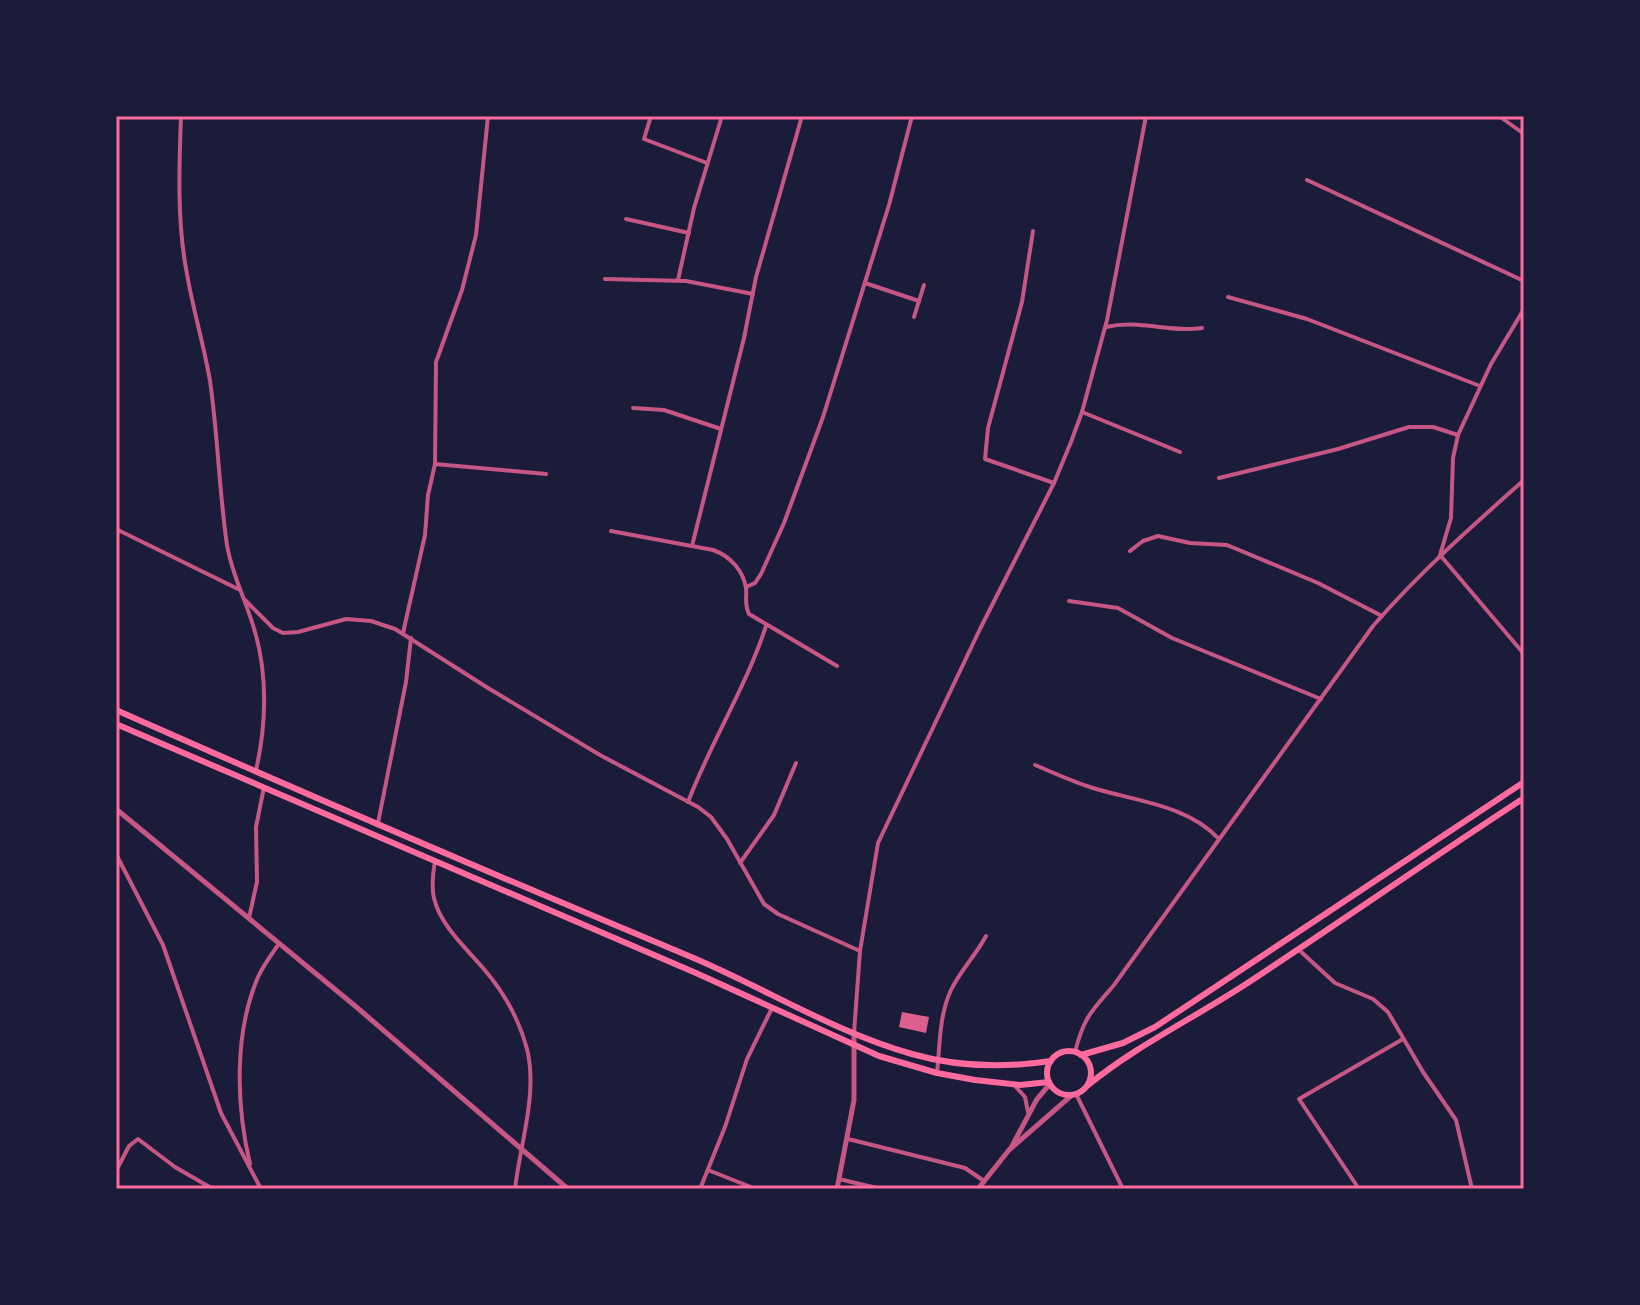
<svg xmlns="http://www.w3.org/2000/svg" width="1640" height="1305" font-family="'DejaVu Sans',sans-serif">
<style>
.building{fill:#dd5f8e}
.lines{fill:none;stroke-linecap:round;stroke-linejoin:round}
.minor{stroke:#c65784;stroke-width:4}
.tertiary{stroke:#c65784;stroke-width:5}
.secondary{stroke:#ff6b9d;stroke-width:6}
.neatline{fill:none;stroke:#ff6b9d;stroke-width:3}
</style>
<rect width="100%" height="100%" fill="#1b1b3a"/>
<polygon class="building" points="902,1012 929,1017 926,1033 899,1027"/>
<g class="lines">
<g class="minor">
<path d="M181,116C179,168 177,223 187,274C193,310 204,345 210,381C218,436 219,491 227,545C232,576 247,602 255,632C268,676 266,727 256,770"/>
<polyline points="651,116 644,139 707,163"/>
<polyline points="1499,116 1524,134"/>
<polyline points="1307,180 1524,281"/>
<polyline points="626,219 689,233"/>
<polyline points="1033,231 1022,302 988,428 985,459 1054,483"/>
<polyline points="605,279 686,281 753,294"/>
<polyline points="678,280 694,208 722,116"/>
<polyline points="865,283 919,301"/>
<polyline points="1228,297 1307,319 1480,386"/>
<polyline points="1524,309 1491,364 1458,435 1453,458 1451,518 1440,555 1524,654"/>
<polyline points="914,317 924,285"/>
<path d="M1106,327C1139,319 1169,333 1202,328"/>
<polyline points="633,408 664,410 721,429"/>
<polyline points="1082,412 1180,452"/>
<polyline points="435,464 546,474"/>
<polyline points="1219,478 1338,449 1409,427 1433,427 1458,435"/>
<polyline points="116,529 238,589"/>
<path d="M611,531L713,550C730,556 743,570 746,588C747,598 744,604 749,614L837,666"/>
<polyline points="692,546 744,338 756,277 802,116"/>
<polyline points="1130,551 1143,541 1158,536 1190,543 1227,545 1318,583 1382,616"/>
<polyline points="746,587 755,583 761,574 784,523 823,417 889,205 912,116"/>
<polyline points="245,600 273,628 283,633 298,632 346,619 371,621 395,629 488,688 600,755 698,807 711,817 727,839 764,904 778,914 860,951"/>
<polyline points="1069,601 1118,608 1172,638 1321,699"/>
<polyline points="403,633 425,535 428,495 435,464 436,362 462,290 476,235 488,116"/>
<path d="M1035,765C1054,773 1073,782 1093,788C1135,801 1188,805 1219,839"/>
<path d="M688,802C711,742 746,687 766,626"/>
<polyline points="378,823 406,682 411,638"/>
<polyline points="116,854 163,945 221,1113 261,1189"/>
<path d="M435,861C433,873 431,886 434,898C440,925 466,948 483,968C503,991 519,1019 527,1049C538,1094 520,1144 515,1189"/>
<polyline points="740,863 774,815 796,763"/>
<polyline points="249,918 257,882 256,827 264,787"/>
<polyline points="1299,950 1335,983 1373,999 1388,1012 1423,1072 1456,1120 1472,1189"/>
<polyline points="854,1033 860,951 878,843 980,629 1054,483 1071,442 1082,412 1107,320 1146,116"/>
<path d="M1075,1052C1084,1016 1092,1011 1114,985L1373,626C1419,573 1471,527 1524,480"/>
<path d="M937,1073C940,1045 939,1016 951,990C960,971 976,955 986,936"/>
<polyline points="1015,1086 1025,1097 1028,1112"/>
<polyline points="1076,1094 1123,1189"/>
<polyline points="848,1139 965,1168 984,1181"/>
<path d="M250,1164C236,1105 234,1033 258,977C263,966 271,955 278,945"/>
<polyline points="708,1170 756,1189"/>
<polyline points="116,1171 129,1146 138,1139 175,1167 213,1189"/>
<polyline points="839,1179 881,1189"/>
<polyline points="700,1189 725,1127 747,1059 772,1008"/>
<polyline points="1359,1189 1299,1099 1403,1039"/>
</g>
<g class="tertiary">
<polyline points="116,809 354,1005 568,1189"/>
<polyline points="1012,1146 1037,1099 1050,1084"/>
<polyline points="837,1189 854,1100 854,1033"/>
<polyline points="978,1189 1009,1150 1072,1095"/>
</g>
<g class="secondary">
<path d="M116,710C308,795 502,878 696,959C768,990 837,1033 912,1054C957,1067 1004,1068 1051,1061"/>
<polyline points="116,724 696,973 879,1056 937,1073 975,1080 1020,1085 1049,1082"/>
<circle cx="1069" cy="1073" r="22"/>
<polyline points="1081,1055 1123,1043 1155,1027 1524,782"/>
<path d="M1087,1086C1134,1047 1194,1018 1246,984C1339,923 1430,859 1524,798"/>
</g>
</g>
<rect width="1640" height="1305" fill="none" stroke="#1b1b3a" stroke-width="236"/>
<rect x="118" y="118" width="1404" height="1069" class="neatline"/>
</svg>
